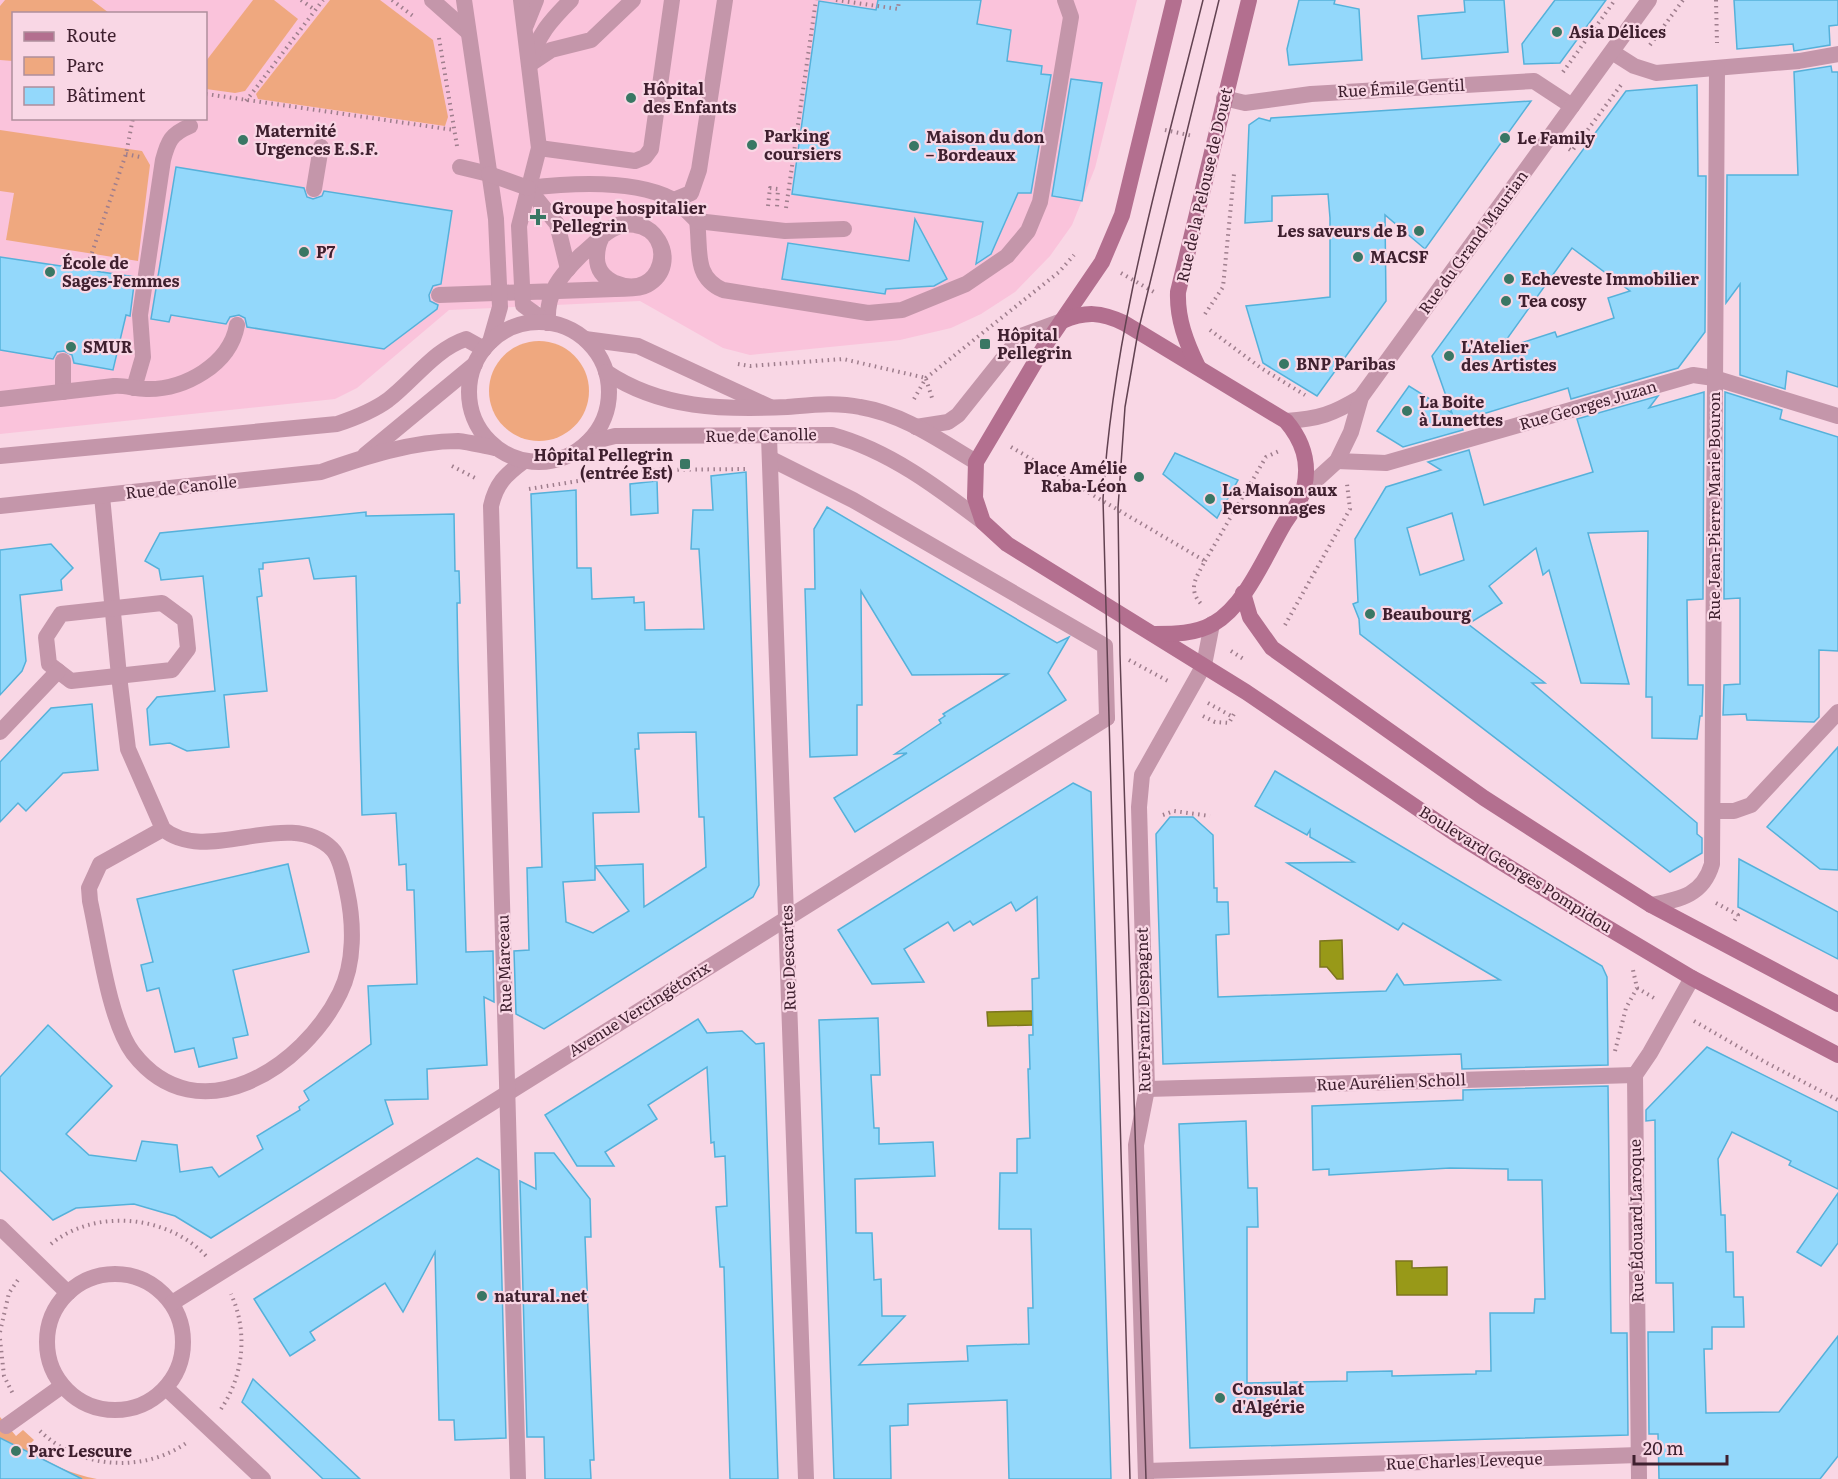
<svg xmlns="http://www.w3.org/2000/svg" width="1838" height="1479" font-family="Literata,serif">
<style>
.built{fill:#fac3db;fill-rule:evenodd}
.green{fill:#efa87f}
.water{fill:#989918;stroke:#7d751f;stroke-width:1.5}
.building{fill:#93d8fb;stroke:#55b1da;stroke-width:1.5;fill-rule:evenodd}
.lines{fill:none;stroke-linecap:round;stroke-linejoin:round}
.path{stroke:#9f7e8d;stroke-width:4;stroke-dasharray:1.5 4.5;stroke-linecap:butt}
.service{stroke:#c496aa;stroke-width:16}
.pedestrian{stroke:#c496aa;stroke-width:16}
.minor{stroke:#c496aa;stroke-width:16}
.tertiary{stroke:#c496aa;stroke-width:16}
.secondary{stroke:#b36f8f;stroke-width:16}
.tram{stroke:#624251;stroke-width:1.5}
.poi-dot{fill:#397764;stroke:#f9d7e5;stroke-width:2}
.labels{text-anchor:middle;stroke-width:4.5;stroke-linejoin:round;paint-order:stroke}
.poi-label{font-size:16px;font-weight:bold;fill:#3f202f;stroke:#f9d7e5;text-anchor:start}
.street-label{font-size:16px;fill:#3f202f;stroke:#f9d7e5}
</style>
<rect width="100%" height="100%" fill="#f9d7e5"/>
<path class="built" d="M0,0H1137L1095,168L1072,225L1050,256L1015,292L981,314L951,328L900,340L750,355L723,348L640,301L449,310L357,388L335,399L0,434ZM14,14H206V118H14Z"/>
<g class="green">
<polygon points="5,0 92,0 109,13 14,14 13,61 0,60 0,6"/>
<polygon points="253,0 274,0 298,19 245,91 235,93 206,89 206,61"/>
<polygon points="330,0 380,0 433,40 448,117 445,126 258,99 256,94"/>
<polygon points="0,130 142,151 150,165 138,261 6,240 14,193 0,191"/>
<circle cx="539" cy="391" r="50"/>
<path d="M0,1417L16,1436L23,1430L34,1440L27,1447C48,1464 71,1474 97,1479H0Z"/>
</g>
<g class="water">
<polygon points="1342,940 1343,979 1337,979 1327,967 1320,967 1320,941"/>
<polygon points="1032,1011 1033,1025 988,1026 987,1012"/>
<polygon points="1396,1261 1412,1261 1412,1268 1447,1267 1447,1295 1397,1295"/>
</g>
<g class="building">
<polygon points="878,0 981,0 977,24 1011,30 1007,61 1042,66 1041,74 1051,75 1031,193 1018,193 991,254 976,264 983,222 792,194 819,1 876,10"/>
<polygon points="1299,0 1335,0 1334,4 1359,9 1362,60 1289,65 1287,49"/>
<polygon points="1464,0 1504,0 1508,52 1422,59 1418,16 1465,12"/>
<polygon points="1555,0 1606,0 1560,63 1524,64 1522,44"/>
<polygon points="1734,0 1838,0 1838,25 1829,26 1830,45 1794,51 1793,44 1737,49"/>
<polygon points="1831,66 1832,72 1838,72 1838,387 1787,371 1785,389 1740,375 1740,284 1726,303 1727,175 1798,175 1794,72"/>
<polygon points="1071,79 1102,83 1082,201 1052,196"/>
<path d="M1697,85L1698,176H1706L1705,332L1678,368L1571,399L1568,388L1460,421L1463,430L1403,447L1377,431L1409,386L1452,413L1432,356L1626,91ZM1572,248L1630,291L1608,298L1614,318L1557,337L1555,332L1499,350Z"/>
<polygon points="1531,101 1425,249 1385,215 1386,301 1317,396 1263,363 1246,306 1330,297 1330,218 1328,194 1272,196 1272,221 1245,223 1249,125 1259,118 1270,121 1271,118"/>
<polygon points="176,167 304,188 307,197 313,199 322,196 324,191 452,211 441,284 433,286 429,295 430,301 438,305 437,309 384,349 247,327 245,318 239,315 230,317 226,324 171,315 169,322 151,319"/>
<polygon points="915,219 947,279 934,286 886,289 885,294 782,279 788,243 909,261"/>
<polygon points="0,257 135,277 130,316 126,315 113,370 74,363 72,355 64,351 57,352 53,359 0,350"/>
<path d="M1704,392L1703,599L1687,600L1688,685H1703L1702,716H1700L1697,739L1652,738V697H1646L1648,531L1588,533L1629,684L1581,683L1549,570L1543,575L1536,548L1489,586L1502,603L1468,624L1545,683H1532L1697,823V834L1702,838V853L1670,872L1360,634L1359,619L1353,604L1358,602L1355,539L1386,487L1441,470L1428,462L1469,450L1484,505L1593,472L1577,419L1658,396L1649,408ZM1452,513L1464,560L1420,575L1407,528Z"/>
<polygon points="1725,392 1782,410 1780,419 1838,437 1838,651 1819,650 1819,717 1814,722 1747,720 1746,714 1723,715 1724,685 1740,684 1740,598 1724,599"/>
<polygon points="1175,453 1238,480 1217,518 1163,474"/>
<path d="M746,472L759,885L753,897L544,1029L516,1014L514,951L529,950L527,868L542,867L531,494L576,490L577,568H591L592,599L634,597V603L644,602L645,630L704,629L699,549H691L693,510H713L711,476ZM696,732L699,817H704L706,867L644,907L643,864L595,866L593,813L639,812L635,749H639L638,733ZM595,866L629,911L593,933L566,922L563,882L595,880Z"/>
<polygon points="657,481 658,513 631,515 630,484"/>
<polygon points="827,507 1057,643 1069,637 1048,673 1066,700 855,832 834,798 907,753 895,754 941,723 939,720 945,716 943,714 1008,674 912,675 861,591 862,705 857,705 857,755 810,757 805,589 815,589 814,529"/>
<polygon points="366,512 366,516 454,514 455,571 459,571 460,603 457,603 458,660 466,952 493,951 494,1002 484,997 487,1065 427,1069 428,1099 385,1100 393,1124 211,1238 175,1216 134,1204 76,1208 53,1220 0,1170 0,1077 48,1025 112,1086 66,1134 89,1155 136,1161 142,1141 177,1145 180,1172 212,1167 219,1177 263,1149 257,1136 300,1110 299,1107 309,1100 304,1091 371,1044 368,986 417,984 414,890 407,890 406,864 399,865 396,813 362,815 356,576 314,579 309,558 263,563 263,569 259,569 262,596 257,597 267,691 224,695 229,747 187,751 170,743 150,745 147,709 157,697 215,691 203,576 161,580 159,569 145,561 160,533"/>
<polygon points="51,544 73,568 61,580 62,590 20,595 26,661 22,671 0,695 0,550"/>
<polygon points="92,704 98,770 63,773 26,811 18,803 0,822 0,762 51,708"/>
<polygon points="1838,747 1838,870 1820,869 1767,827"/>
<polygon points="1275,771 1602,966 1607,977 1608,1065 1462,1069 1461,1054 1163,1064 1156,834 1170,817 1193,817 1213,835 1214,888 1217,888 1217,902 1228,902 1229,934 1216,935 1218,997 1386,991 1397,974 1404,985 1500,980 1403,923 1398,930 1287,863 1354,862 1310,837 1310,830 1307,835 1255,806"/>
<polygon points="1073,783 1091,792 1111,1479 1009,1479 1007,1400 908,1404 908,1425 890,1426 891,1479 834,1479 819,1020 878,1018 880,1075 871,1075 874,1128 879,1128 879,1144 933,1142 935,1176 855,1179 856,1233 872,1233 874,1280 881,1279 882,1316 905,1316 859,1365 968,1361 967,1346 1029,1344 1028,1308 1033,1308 1031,1229 999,1229 1000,1173 1017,1173 1017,1139 1030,1138 1028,1069 1030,1069 1029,1035 1033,1035 1032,979 1039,978 1037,897 1016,911 1011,902 973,925 970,921 954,931 948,922 904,949 924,982 872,984 838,930"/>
<polygon points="1739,859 1838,912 1838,959 1738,907"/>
<polygon points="288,864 309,952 233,970 248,1035 233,1038 237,1058 199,1067 194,1048 175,1052 159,988 147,991 141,965 153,962 137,899"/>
<polygon points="698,1019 707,1033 742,1031 756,1044 764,1043 778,1479 730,1479 724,1267 720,1267 716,1207 727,1206 725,1156 715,1157 714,1142 711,1143 707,1067 648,1105 657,1119 605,1152 614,1166 577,1166 545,1115"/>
<polygon points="1707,1047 1838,1112 1838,1189 1789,1165 1791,1161 1732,1132 1718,1159 1721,1215 1725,1215 1726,1252 1733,1252 1734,1297 1743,1297 1744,1327 1712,1327 1712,1349 1704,1349 1706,1413 1779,1412 1838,1336 1838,1456 1820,1479 1659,1479 1658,1434 1649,1434 1648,1332 1674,1332 1673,1283 1656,1283 1655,1120 1646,1121 1646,1110"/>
<polygon points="1608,1086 1611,1333 1627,1333 1628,1435 1190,1448 1179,1124 1246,1121 1248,1188 1257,1188 1258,1227 1247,1227 1247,1383 1347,1381 1347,1372 1392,1371 1392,1376 1476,1374 1476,1371 1491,1371 1490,1313 1534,1313 1535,1299 1545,1299 1542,1180 1508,1180 1508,1169 1450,1168 1329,1175 1329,1169 1313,1170 1312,1106 1463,1100 1463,1090"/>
<polygon points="535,1153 554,1153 590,1199 591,1237 585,1237 594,1460 590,1460 591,1479 545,1479 544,1437 527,1437 520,1181 536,1189"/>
<polygon points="477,1158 499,1170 506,1438 455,1440 454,1420 439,1420 435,1252 403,1312 385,1283 310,1332 315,1340 290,1356 254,1299"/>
<polygon points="1838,1193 1838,1243 1821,1266 1797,1252"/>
<polygon points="253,1379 360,1479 323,1479 242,1402"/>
<polygon points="0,1438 82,1479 0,1479"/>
</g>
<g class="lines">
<g class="path">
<polyline points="301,0 315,10"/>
<polyline points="392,0 413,16"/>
<polyline points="836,0 898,9 899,0"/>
<polyline points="1716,0 1717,43"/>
<polyline points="439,38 457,146"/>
<polyline points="1650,45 1683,0"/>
<polyline points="1563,72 1615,0"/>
<polyline points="206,94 454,130"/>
<polyline points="246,101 323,0"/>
<polyline points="1165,130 1193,136"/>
<polyline points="1569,149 1572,151 1621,85"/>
<polyline points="126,154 140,157"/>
<polyline points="768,206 770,188 778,189 777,207"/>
<polyline points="786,208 816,0"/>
<polyline points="86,270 126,154 133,118"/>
<polyline points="1121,273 1154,292"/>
<polyline points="1205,314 1223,287 1234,174"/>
<polyline points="1210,330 1261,368 1305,395"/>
<polyline points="738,364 750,366 843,359 926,378"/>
<polyline points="926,379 933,401"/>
<polyline points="914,399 926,378 1059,272 1074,255"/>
<path d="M1011,447L1205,561C1196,578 1187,589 1202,605"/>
<polyline points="452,466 477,479"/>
<polyline points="529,489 645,470 747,469"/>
<polyline points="1205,561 1266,457 1279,451"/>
<polyline points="1285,625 1350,509 1347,484"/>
<polyline points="1231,651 1245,660"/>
<polyline points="1129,660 1168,681"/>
<polyline points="1208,703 1233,717"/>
<polyline points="1203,716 1215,722 1229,723 1235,712"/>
<polyline points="1163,815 1174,811 1210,816"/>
<polyline points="1716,903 1738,915 1733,923"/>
<polyline points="1637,988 1654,998"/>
<polyline points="1694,1021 1765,1062 1838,1100"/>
<polyline points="1615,1051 1626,1008 1637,988 1633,970"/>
<path d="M51,1244C95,1208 168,1215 206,1256"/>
<polyline points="0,1332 9,1293 20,1277"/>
<polyline points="0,1339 4,1376 13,1394"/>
<path d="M221,1409C244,1375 248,1331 231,1294"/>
<path d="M40,1431C79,1469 145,1474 189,1441"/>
</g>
<g class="service">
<polyline points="432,0 468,32"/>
<polyline points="526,25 536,0"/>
<polyline points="530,64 551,50 591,40 633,0"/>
<path d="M530,64C537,35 551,20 571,0"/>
<polyline points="539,148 635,161 645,157 651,149 672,0"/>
<polyline points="460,167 489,174"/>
<path d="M528,188C570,183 633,179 672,199C681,204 690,214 697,221C701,250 693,277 723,290L868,313L902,310L966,284L1007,256L1028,231L1040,202L1071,17L1065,0"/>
<polyline points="528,188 557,224 568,269"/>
<polyline points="314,189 321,147"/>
<polyline points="674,200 691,193 699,170 725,0"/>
<polyline points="697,221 785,231 844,229"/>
<path d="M439,295L615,289C625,288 638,290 647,285C685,264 651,207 613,227C601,233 597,246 597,258C597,270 604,278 615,283C663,303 680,232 635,225C613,221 597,242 581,255C560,276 546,292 548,323"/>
<polyline points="585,339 638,346 770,407"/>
<path d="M134,388L143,357L140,315L163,160C168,141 171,134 190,126"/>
<polyline points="63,392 63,361"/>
<path d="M0,399C38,395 76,390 114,386C125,385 135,389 146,389C184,390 230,365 237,325"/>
<polyline points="916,427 948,422 958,415 1021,336 1062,321"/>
<path d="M0,456L337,424C355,418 373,411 388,400C414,380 435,349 466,339L484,349"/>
<polyline points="771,459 853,500 1105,646 1107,718"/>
<path d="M119,676L128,749L163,829C207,866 288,806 332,849C341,858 344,878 347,891C354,923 355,963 340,993C304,1067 198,1137 133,1053C109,1021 99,941 90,901L89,888L100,864L163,829"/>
</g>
<polyline class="pedestrian" points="6,1426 62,1386"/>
<g class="minor">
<polyline points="464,0 496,219 500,307 490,342"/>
<polyline points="521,0 539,148 519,226 523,305 548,323"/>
<polyline points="1612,52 1634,66 1656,73 1799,61 1838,54"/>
<polyline points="1224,98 1245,103 1311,94 1534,81 1572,106"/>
<polyline points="489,174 528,188"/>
<polyline points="769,437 806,1479"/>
<polyline points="1337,461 1386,463 1693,375 1714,378 1838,416"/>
<polyline points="102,496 119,676"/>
<polygon points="162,603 185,620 188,649 172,670 71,681 49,664 46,637 61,614"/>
<polyline points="0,732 58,671"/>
<polyline points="1714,811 1734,811 1751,805 1838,712"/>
<path d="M1651,905C1681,899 1703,895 1712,864L1717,68"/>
<polyline points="1147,1089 1635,1075"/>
<polyline points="0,1227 68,1293"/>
<circle cx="115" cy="1342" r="68"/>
<polyline points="172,1303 1107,718"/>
<polyline points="166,1388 263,1479"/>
<polyline points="1146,1471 1639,1455"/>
<path d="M518,1479L491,506C496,484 505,475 524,461"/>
<polyline points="1146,1479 1136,1145 1147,1089 1139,807 1142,775 1204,665 1212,624"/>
<polyline points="1639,1479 1635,1075 1650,1053 1692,978"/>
</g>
<g class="tertiary">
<circle cx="539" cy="392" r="70"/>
<path d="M606,372C661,409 723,410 787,407C812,405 836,402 860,407C903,414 939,440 976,462"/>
<path d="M1286,421C1319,419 1333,414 1361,397"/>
<path d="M587,443L615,436L832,435C888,450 937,487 983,522"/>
<polyline points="365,455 475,364"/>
<polyline points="1304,491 1337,461 1351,432 1361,397 1649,0"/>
<path d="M0,506L321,472C364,457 412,441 458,441C470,442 483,446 495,448"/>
</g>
<g class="secondary">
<polyline points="1174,0 1122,215 1102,262 1044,347 976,462 975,498 983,522 1007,544 1246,692 1457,835 1593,919 1692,978 1838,1055"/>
<path d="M1062,321C1086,311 1101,312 1124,323L1286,421C1303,441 1310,462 1304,488C1302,500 1290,514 1284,524C1265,556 1246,605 1213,624C1195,634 1174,634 1155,634"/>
<path d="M1198,367C1186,342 1177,319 1178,292L1249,0"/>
<polyline points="1243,593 1250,617 1272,648 1484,798 1613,881 1651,905 1838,1004"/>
</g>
<g class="tram">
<path d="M1130,1479L1103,499C1113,329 1162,165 1203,0"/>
<polyline points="1146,1479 1120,655 1118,508 1125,407 1138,332 1219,0"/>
</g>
</g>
<g class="poi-dot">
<circle cx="1557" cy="32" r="6"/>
<circle cx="631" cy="98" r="6"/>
<circle cx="1505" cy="138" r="6"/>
<circle cx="243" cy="140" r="6"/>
<circle cx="752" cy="145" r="6"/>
<circle cx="914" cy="146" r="6"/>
<path d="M535 208h6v6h6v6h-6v6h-6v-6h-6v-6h6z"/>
<circle cx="1419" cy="231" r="6"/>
<circle cx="304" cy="252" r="6"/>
<circle cx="1358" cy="257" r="6"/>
<circle cx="50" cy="272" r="6"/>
<circle cx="1509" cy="279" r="6"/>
<circle cx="1506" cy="301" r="6"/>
<rect x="979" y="338" width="12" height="12" rx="3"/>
<circle cx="71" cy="347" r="6"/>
<circle cx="1449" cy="356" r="6"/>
<circle cx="1284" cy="364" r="6"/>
<circle cx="1407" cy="411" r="6"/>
<rect x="679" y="458" width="12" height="12" rx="3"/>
<circle cx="1139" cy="477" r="6"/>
<circle cx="1210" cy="499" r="6"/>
<circle cx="1370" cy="614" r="6"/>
<circle cx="482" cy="1296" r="6"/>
<circle cx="1220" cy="1398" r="6"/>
<circle cx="16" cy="1451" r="6"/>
</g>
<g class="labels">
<g class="poi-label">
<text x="1569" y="38">Asia Délices</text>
<text x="643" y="95">Hôpital<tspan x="643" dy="18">des Enfants</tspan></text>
<text x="255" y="137">Maternité<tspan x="255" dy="18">Urgences E.S.F.</tspan></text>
<text x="764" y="142">Parking<tspan x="764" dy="18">coursiers</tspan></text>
<text x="926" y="143">Maison du don<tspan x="926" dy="18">– Bordeaux</tspan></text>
<text x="1517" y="144">Le Family</text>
<text x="552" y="214">Groupe hospitalier<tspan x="552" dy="18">Pellegrin</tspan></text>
<text x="1407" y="237" text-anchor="end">Les saveurs de B</text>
<text x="316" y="258">P7</text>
<text x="1370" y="263">MACSF</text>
<text x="62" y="269">École de<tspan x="62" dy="18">Sages-Femmes</tspan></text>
<text x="1521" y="285">Echeveste Immobilier</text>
<text x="1518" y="307">Tea cosy</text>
<text x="997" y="341">Hôpital<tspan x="997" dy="18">Pellegrin</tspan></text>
<text x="83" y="353">SMUR</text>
<text x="1461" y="353">L'Atelier<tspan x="1461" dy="18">des Artistes</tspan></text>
<text x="1296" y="370">BNP Paribas</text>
<text x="1419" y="408">La Boite<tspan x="1419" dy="18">à Lunettes</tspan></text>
<text x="673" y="461" text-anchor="end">Hôpital Pellegrin<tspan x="673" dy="18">(entrée Est)</tspan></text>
<text x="1127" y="474" text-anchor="end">Place Amélie<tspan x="1127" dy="18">Raba-Léon</tspan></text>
<text x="1222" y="496">La Maison aux<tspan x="1222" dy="18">Personnages</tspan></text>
<text x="1382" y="620">Beaubourg</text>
<text x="494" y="1302">natural.net</text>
<text x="1232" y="1395">Consulat<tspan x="1232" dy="18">d'Algérie</tspan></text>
<text x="28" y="1457">Parc Lescure</text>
</g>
<g class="street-label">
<text transform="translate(1401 88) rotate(-3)" y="6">Rue Émile Gentil</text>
<text transform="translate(1204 185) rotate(-77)" y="6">Rue de la Pelouse de Douet</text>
<text transform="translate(1473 242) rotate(-54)" y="6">Rue du Grand Maurian</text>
<text transform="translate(1588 405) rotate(-16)" y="6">Rue Georges Juzan</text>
<text transform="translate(761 435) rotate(-1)" y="6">Rue de Canolle</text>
<text transform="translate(181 487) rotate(-6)" y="6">Rue de Canolle</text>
<text transform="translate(1714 506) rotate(-90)" y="6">Rue Jean-Pierre Marie Bouron</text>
<text transform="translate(1516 869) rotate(32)" y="6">Boulevard Georges Pompidou</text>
<text transform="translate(788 958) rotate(-92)" y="6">Rue Descartes</text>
<text transform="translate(504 964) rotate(-92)" y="6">Rue Marceau</text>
<text transform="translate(639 1009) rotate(-32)" y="6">Avenue Vercingétorix</text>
<text transform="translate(1143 1010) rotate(-91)" y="6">Rue Frantz Despagnet</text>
<text transform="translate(1391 1082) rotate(-2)" y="6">Rue Aurélien Scholl</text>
<text transform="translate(1636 1221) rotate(-91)" y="6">Rue Édouard Laroque</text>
<text transform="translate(1464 1461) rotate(-2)" y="6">Rue Charles Leveque</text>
</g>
</g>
<rect x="12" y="12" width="195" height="108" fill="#f9d7e5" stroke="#af8e9c" stroke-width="1.5"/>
<rect x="24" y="32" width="30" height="9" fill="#b36f8f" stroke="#af8e9c" stroke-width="1.5"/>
<text x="66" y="42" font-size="18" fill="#3f202f">Route</text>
<rect x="24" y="57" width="30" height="18" fill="#efa87f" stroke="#af8e9c" stroke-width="1.5"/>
<text x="66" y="72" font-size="18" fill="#3f202f">Parc</text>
<rect x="24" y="87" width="30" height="18" fill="#93d8fb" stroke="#af8e9c" stroke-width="1.5"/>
<text x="66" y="102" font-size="18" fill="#3f202f">Bâtiment</text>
<path d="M1634 1455v9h93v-9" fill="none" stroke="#3f202f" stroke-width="3"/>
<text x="1643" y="1455" font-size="18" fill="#3f202f" stroke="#f9d7e5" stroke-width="4.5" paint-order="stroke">20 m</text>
</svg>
